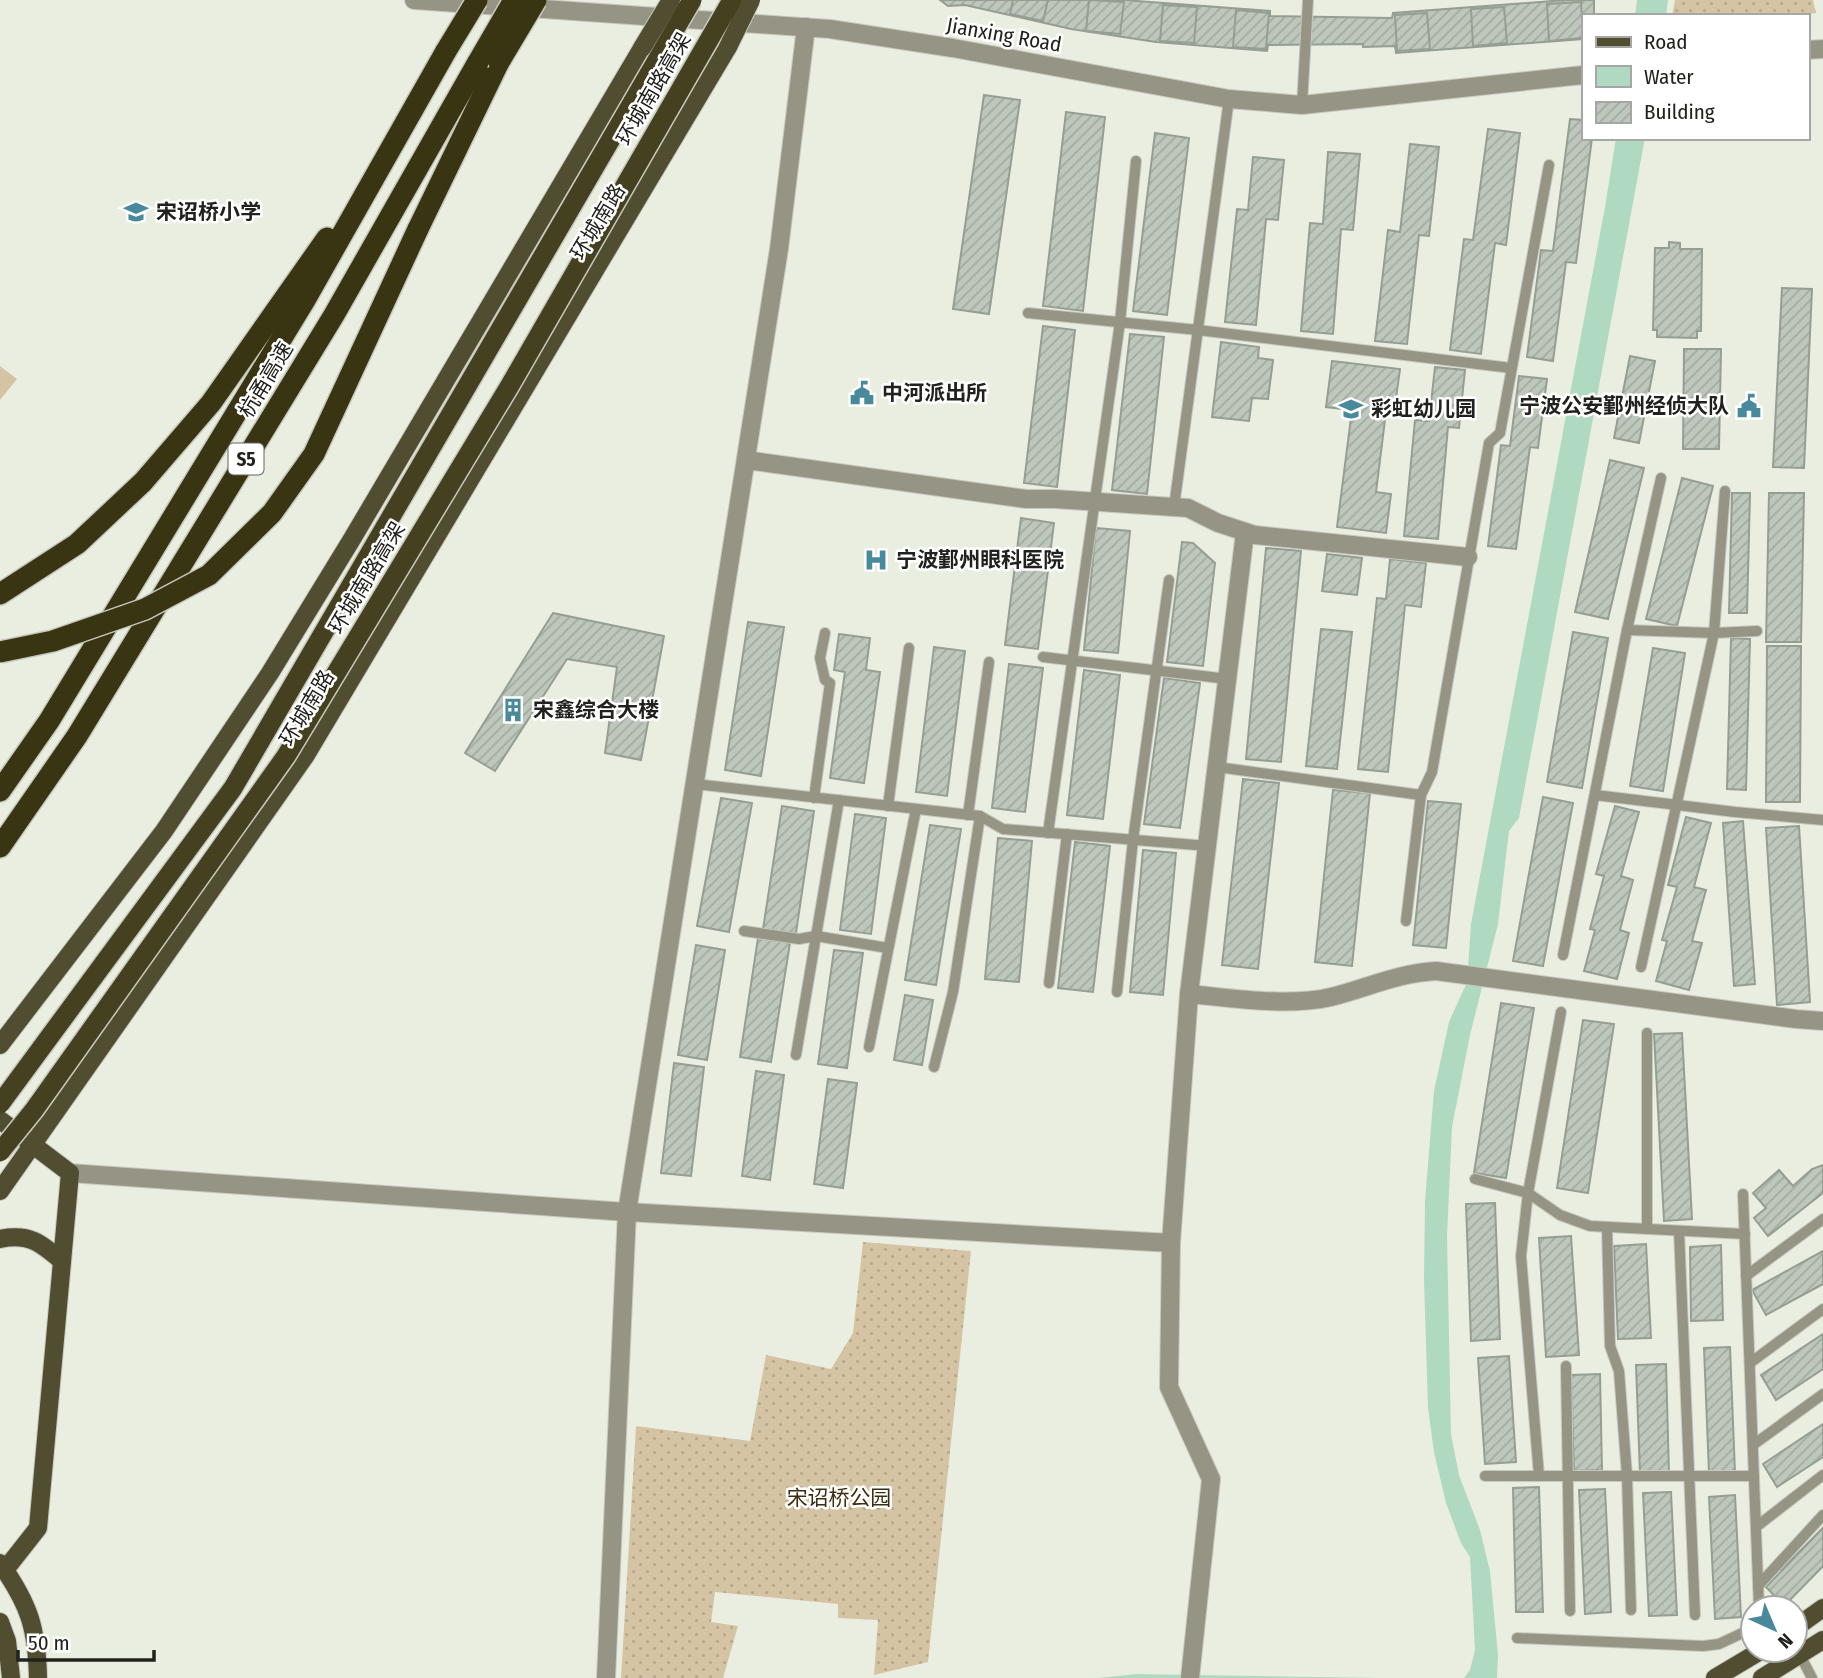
<svg xmlns="http://www.w3.org/2000/svg" width="1823" height="1678" font-family="'Fira Sans Condensed','Noto Sans SC',sans-serif">
<style>
.grass{fill:url(#grass-dots)}
.garden{fill:#d5c4a4}
.water{fill:#b0d9c1}
.building{fill:url(#building-hatch);stroke:#959e93;stroke-width:2}
.lines{fill:none;stroke-linecap:round;stroke-linejoin:round}
.service-casing{stroke:#c6c9be;stroke-width:12}
.minor-casing{stroke:#c6c9be;stroke-width:20}
.tertiary-casing{stroke:#c6c9be;stroke-width:20}
.primary-casing{stroke:#c6c9be;stroke-width:20}
.motorway-casing{stroke:#c6c9be;stroke-width:24}
.service{stroke:#969484;stroke-width:10}
.minor{stroke:#969484;stroke-width:18}
.tertiary{stroke:#969484;stroke-width:18}
.primary{stroke:#514d30;stroke-width:18}
.motorway{stroke:#393411;stroke-width:21}
.primary-bridge-casing{stroke:#c6c9be;stroke-width:20;stroke-linecap:butt}
.trunk-bridge-casing{stroke:#c6c9be;stroke-width:22;stroke-linecap:butt}
.motorway-bridge-casing{stroke:#c6c9be;stroke-width:24;stroke-linecap:butt}
.primary-bridge{stroke:#514d30;stroke-width:18}
.trunk-bridge{stroke:#454020;stroke-width:19}
.motorway-bridge{stroke:#393411;stroke-width:21}
.labels{text-anchor:middle;stroke-width:5;stroke-linejoin:round;paint-order:stroke}
.shield{fill:#fff;stroke:#646461;stroke-width:2}
.shield-label{font-size:19px;font-weight:bold;fill:#21221d}
.street-label{font-size:21px;fill:#21221d;stroke:#fff}
.poi-label{font-size:21px;font-weight:bold;fill:#21221d;stroke:#fff;text-anchor:start}
.park-label{font-size:21px;fill:#3c2d0e;stroke:#fff}
</style>
<defs>
<pattern id="grass-dots" width="8" height="8" patternUnits="userSpaceOnUse" patternTransform="scale(1.75)"><rect width="8" height="8" fill="#d5c4a4"/><path d="M2 2h.1M6 6h.1" fill="none" stroke="#b7a88d" stroke-width="1.8" stroke-linecap="round"/></pattern>
<pattern id="building-hatch" width="6" height="6" patternUnits="userSpaceOnUse" patternTransform="scale(1.75)"><rect width="6" height="6" fill="#bec7bc"/><path d="M-1 1l2-2M0 6l6-6M5 7l2-2" fill="none" stroke="#a3aba1"/></pattern>
</defs>
<rect width="100%" height="100%" fill="#eaeee1"/>
<g class="grass">
<polygon points="1675,0 1813,0 1816,13 1792,16 1672,16"/>
<polygon points="863,1242 971,1251 928,1662 874,1675 878,1620 838,1618 838,1604 715,1592 711,1622 738,1626 723,1678 621,1678 636,1426 750,1441 766,1355 831,1369 853,1333"/>
</g>
<polygon class="garden" points="0,366 17,379 0,400"/>
<g class="water">
<polygon points="1637,0 1668,0 1666,16 1635,16"/>
<polygon points="1616,138 1645,138 1519,818 1509,831 1498,924 1470,1035 1452,1127 1447,1236 1451,1434 1459,1475 1480,1530 1490,1571 1498,1655 1497,1678 1464,1678 1470,1670 1475,1650 1470,1557 1461,1543 1446,1503 1434,1452 1428,1408 1424,1280 1425,1201 1434,1091 1449,1022 1467,982 1471,924 1605,207"/>
<polygon points="1137,1674 1380,1678 1098,1678"/>
</g>
<g class="building">
<polygon points="940,0 1124,0 1270,11 1270,16 1392,18 1393,13 1566,0 1594,0 1594,16 1583,16 1583,39 1396,53 1395,46 1363,47 1363,44 1268,45 1267,51 1156,42 1071,29 965,5 948,6"/>
<polygon points="1013,0 1048,0 1043,21 1010,14"/>
<polygon points="1089,0 1124,2 1120,34 1086,31"/>
<polygon points="1581,2 1583,38 1549,41 1547,4"/>
<polygon points="1163,5 1197,7 1194,43 1160,41"/>
<polygon points="1504,7 1507,43 1473,46 1471,9"/>
<polygon points="1236,10 1269,13 1266,49 1233,47"/>
<polygon points="1427,13 1430,49 1397,51 1395,15"/>
<polygon points="984,95 1020,100 989,314 953,309"/>
<polygon points="1066,112 1105,117 1083,311 1043,306"/>
<polygon points="1570,119 1583,120 1583,138 1592,138 1576,263 1566,262 1553,361 1527,357 1541,250 1553,251"/>
<polygon points="1488,129 1520,133 1506,245 1495,243 1481,354 1450,350 1464,239 1473,240"/>
<polygon points="1155,133 1189,138 1167,315 1133,311"/>
<polygon points="1410,144 1439,147 1429,236 1419,235 1407,344 1375,341 1388,230 1400,232"/>
<polygon points="1328,152 1360,154 1353,230 1341,229 1333,334 1301,331 1310,223 1323,224"/>
<polygon points="1253,157 1284,160 1278,220 1266,219 1256,325 1225,322 1237,209 1248,210"/>
<polygon points="1669,242 1680,243 1680,249 1702,249 1701,331 1697,331 1697,338 1657,337 1657,330 1653,330 1655,248 1669,248"/>
<polygon points="1782,288 1812,289 1804,468 1773,467"/>
<polygon points="1043,326 1075,330 1057,487 1024,483"/>
<polygon points="1130,334 1164,337 1147,494 1112,490"/>
<polygon points="1221,342 1259,347 1258,358 1273,360 1268,399 1252,398 1249,421 1212,417"/>
<polygon points="1684,349 1721,349 1719,449 1683,449"/>
<polygon points="1630,356 1655,361 1639,443 1614,438"/>
<polygon points="1332,361 1400,369 1394,413 1386,412 1376,492 1391,494 1386,533 1337,527 1352,410 1326,407"/>
<polygon points="1435,367 1465,370 1459,428 1448,427 1438,539 1404,536 1415,420 1429,421"/>
<polygon points="1519,376 1547,379 1538,448 1530,447 1516,549 1488,546 1501,445 1510,446"/>
<polygon points="1610,460 1644,468 1608,619 1575,612"/>
<polygon points="1682,478 1713,486 1677,626 1646,619"/>
<polygon points="1732,493 1750,493 1747,613 1729,613"/>
<polygon points="1769,493 1804,493 1801,642 1766,642"/>
<polygon points="1021,518 1054,523 1038,649 1005,645"/>
<polygon points="1096,528 1130,531 1118,653 1084,650"/>
<polygon points="1182,542 1193,543 1215,563 1203,666 1167,662"/>
<polygon points="1266,548 1301,551 1281,762 1246,759"/>
<polygon points="1327,554 1362,558 1357,595 1322,591"/>
<polygon points="1390,559 1426,563 1421,607 1405,605 1388,772 1358,769 1377,598 1386,599"/>
<polygon points="553,613 664,636 641,760 605,753 617,667 567,659 495,771 465,753"/>
<polygon points="748,622 784,627 761,776 725,770"/>
<polygon points="1321,629 1352,632 1337,769 1306,766"/>
<polygon points="1573,632 1608,638 1582,788 1547,782"/>
<polygon points="839,634 870,638 866,670 880,672 864,783 830,778 845,672 834,670"/>
<polygon points="1731,638 1750,639 1746,790 1727,789"/>
<polygon points="1767,646 1801,646 1800,802 1766,802"/>
<polygon points="934,647 965,651 947,796 916,792"/>
<polygon points="1653,648 1685,653 1663,791 1630,786"/>
<polygon points="1009,664 1043,668 1025,812 992,808"/>
<polygon points="1084,670 1120,675 1103,819 1067,815"/>
<polygon points="1164,678 1200,683 1180,828 1144,824"/>
<polygon points="1243,779 1279,783 1258,969 1222,965"/>
<polygon points="1333,790 1370,793 1352,966 1315,962"/>
<polygon points="1543,797 1573,803 1543,966 1513,961"/>
<polygon points="721,798 752,803 729,932 697,926"/>
<polygon points="1428,801 1461,804 1446,948 1413,945"/>
<polygon points="782,806 814,811 796,933 763,929"/>
<polygon points="1615,806 1639,812 1621,876 1633,880 1620,930 1629,933 1617,979 1584,971 1595,930 1590,929 1604,876 1596,874"/>
<polygon points="855,814 886,818 871,934 840,930"/>
<polygon points="1686,817 1711,823 1694,887 1706,890 1692,941 1702,943 1689,990 1656,981 1667,941 1662,940 1677,887 1668,885"/>
<polygon points="1743,821 1755,984 1734,986 1723,823"/>
<polygon points="930,825 961,829 936,985 905,980"/>
<polygon points="1799,826 1810,1002 1777,1005 1766,828"/>
<polygon points="998,838 1032,841 1019,982 985,979"/>
<polygon points="1075,842 1110,846 1093,992 1058,988"/>
<polygon points="1143,850 1176,853 1163,995 1130,992"/>
<polygon points="758,938 790,943 771,1062 740,1057"/>
<polygon points="696,945 725,950 707,1060 678,1055"/>
<polygon points="834,950 863,953 847,1068 818,1064"/>
<polygon points="905,995 933,1000 922,1065 894,1060"/>
<polygon points="1501,1003 1534,1008 1506,1178 1474,1173"/>
<polygon points="1583,1020 1614,1024 1588,1193 1557,1188"/>
<polygon points="1682,1033 1692,1219 1664,1221 1654,1034"/>
<polygon points="674,1063 704,1067 691,1176 661,1173"/>
<polygon points="756,1071 784,1075 770,1180 742,1176"/>
<polygon points="828,1079 857,1083 843,1188 814,1184"/>
<polygon points="1823,1165 1823,1193 1768,1236 1754,1218 1766,1208 1753,1193 1779,1170 1793,1186 1812,1169"/>
<polygon points="1495,1203 1500,1339 1471,1341 1466,1204"/>
<polygon points="1571,1236 1579,1355 1546,1357 1539,1238"/>
<polygon points="1646,1244 1651,1338 1618,1339 1614,1246"/>
<polygon points="1721,1245 1723,1320 1691,1321 1690,1247"/>
<polygon points="1823,1251 1823,1284 1766,1315 1752,1290"/>
<polygon points="1823,1334 1823,1369 1776,1400 1761,1375"/>
<polygon points="1730,1347 1735,1472 1709,1473 1704,1348"/>
<polygon points="1509,1356 1516,1462 1485,1464 1478,1358"/>
<polygon points="1666,1364 1669,1473 1640,1474 1636,1365"/>
<polygon points="1600,1374 1602,1470 1574,1471 1571,1375"/>
<polygon points="1823,1424 1823,1457 1777,1487 1763,1464"/>
<polygon points="1539,1487 1543,1612 1516,1612 1513,1488"/>
<polygon points="1605,1489 1611,1612 1585,1614 1579,1490"/>
<polygon points="1671,1492 1677,1615 1649,1616 1643,1493"/>
<polygon points="1735,1495 1741,1617 1715,1619 1709,1497"/>
<polygon points="1823,1528 1823,1566 1800,1589 1781,1570"/>
<polygon points="1823,1528 1823,1566 1784,1606 1766,1587"/>
</g>
<g class="lines">
<g class="service-casing">
<g id="service">
<polyline points="1302,105 1308,0"/>
<polyline points="1028,313 1198,330 1511,368"/>
<polyline points="1174,507 1229,99"/>
<polyline points="1627,630 1714,633 1757,631"/>
<polyline points="1043,657 1228,679"/>
<polyline points="1217,767 1421,795"/>
<polyline points="695,784 980,816 1003,829 1208,846"/>
<polyline points="1595,795 1735,812 1823,820"/>
<polyline points="814,798 830,683 825,680 820,658 825,633"/>
<polyline points="888,806 909,648"/>
<polyline points="968,815 989,662"/>
<polyline points="1048,833 1120,322 1136,161"/>
<polyline points="1406,921 1421,795 1432,772 1489,443 1500,433 1549,165"/>
<polyline points="744,931 799,939 816,936 888,948"/>
<polyline points="1563,955 1627,630 1661,478"/>
<polyline points="1641,967 1714,633 1725,491"/>
<polyline points="1049,983 1067,834"/>
<polyline points="1117,992 1133,840 1169,580"/>
<polyline points="1647,1033 1647,1229"/>
<polyline points="869,1047 916,809"/>
<polyline points="796,1055 839,800"/>
<polyline points="934,1067 953,992 980,816"/>
<polyline points="1475,1179 1528,1193 1560,1215 1590,1226 1745,1234"/>
<polyline points="1743,1194 1759,1608"/>
<polyline points="1607,1227 1610,1346 1619,1371 1627,1476 1631,1610"/>
<polyline points="1679,1231 1695,1615"/>
<polyline points="1746,1276 1823,1219"/>
<polyline points="1750,1363 1823,1309"/>
<polyline points="1566,1366 1570,1611"/>
<polyline points="1753,1445 1823,1394"/>
<polyline points="1485,1476 1754,1476"/>
<polyline points="1539,1476 1521,1256 1528,1193 1561,1012"/>
<polyline points="1756,1527 1823,1475"/>
<polyline points="1758,1586 1823,1515"/>
<polyline points="1517,1638 1703,1646 1719,1644 1753,1628"/>
<polyline points="1800,1655 1812,1678"/>
</g>
</g>
<g class="minor-casing">
<g id="minor">
<polyline points="746,460 1026,499 1055,499 1188,508 1218,523 1255,535 1468,557"/>
<path d="M1189,994C1232,998 1288,1007 1331,997C1367,988 1398,973 1436,971L1796,1019L1823,1021"/>
<polyline points="70,1173 627,1212 1171,1243"/>
<polyline points="606,1678 627,1212 779,249 806,27"/>
<polyline points="1190,1678 1211,1479 1169,1387 1171,1243 1189,994 1245,532"/>
</g>
</g>
<g class="tertiary-casing">
<g id="tertiary">
<polyline points="414,0 830,29 953,48 1229,99 1302,105 1583,75"/>
<polyline points="1807,50 1823,49"/>
</g>
</g>
<g class="primary-casing">
<g id="primary">
<polyline points="0,1045 164,831 270,673 352,539 642,48"/>
<polyline points="0,1120 70,1173 38,1528 5,1570"/>
<polyline points="0,1191 306,755 728,47"/>
<path d="M0,1239C29,1233 41,1243 62,1261"/>
<path d="M0,1563C29,1604 37,1628 38,1678"/>
<polyline points="0,1622 7,1641 11,1678"/>
<polyline points="1795,1628 1823,1608"/>
<polyline points="1715,1678 1762,1650"/>
<polyline points="1762,1678 1823,1640"/>
</g>
</g>
<g class="motorway-casing">
<g id="motorway">
<polyline points="418,229 499,62"/>
<polyline points="0,594 77,544 143,482 211,403 327,238"/>
<polyline points="0,791 49,721 305,300 446,51"/>
<polyline points="0,847 77,736 334,315 478,62"/>
</g>
</g>
<use href="#service" class="service"/>
<use href="#minor" class="minor"/>
<use href="#tertiary" class="tertiary"/>
<use href="#primary" class="primary"/>
<use href="#motorway" class="motorway"/>
<g class="primary-bridge-casing">
<g id="primary-bridge">
<polyline points="728,47 751,0"/>
<polyline points="642,48 671,0"/>
</g>
</g>
<g class="trunk-bridge-casing">
<g id="trunk-bridge">
<polyline points="0,1104 233,788 692,0"/>
<polyline points="0,1152 34,1110 286,756 509,387 732,0"/>
</g>
</g>
<g class="motorway-bridge-casing">
<g id="motorway-bridge">
<polyline points="446,51 477,0"/>
<polyline points="478,62 514,0"/>
<polyline points="499,62 536,0"/>
<polyline points="0,652 53,641 145,609 209,575 272,513 314,454 418,229"/>
</g>
</g>
<use href="#primary-bridge" class="primary-bridge"/>
<use href="#trunk-bridge" class="trunk-bridge"/>
<use href="#motorway-bridge" class="motorway-bridge"/>
</g>
<defs>
<g id="school-bare" transform="scale(1.89)"><path d="M0-5L7-2L0 1L-7-2ZM-4 1L0 2.5L4 1V4Q0 6-4 4Z" fill="#488a9c" stroke="#fff" stroke-width="2.5" paint-order="stroke"/></g>
<g id="civic-bare" transform="scale(1.89)"><path d="M-.6-6.5H3V-4.5H.6V-3L4-1V1h2V6H-6V1h2V-1L-.6-3ZM-1.2 2.5V6h2.4V2.5Z" fill="#488a9c" stroke="#fff" stroke-width="2.5" paint-order="stroke"/></g>
<g id="hospital-bare" transform="scale(1.89)"><path d="M-5-5h3v3.5h4V-5h3V5h-3V1.5h-4V5h-3Z" fill="#488a9c" stroke="#fff" stroke-width="2.5" paint-order="stroke"/></g>
<g id="building-bare" transform="scale(1.89)"><path d="M-4-6H4V6H1V3H-1V6H-4ZM-2.5-4.3h1.7v1.8h-1.7ZM.8-4.3h1.7v1.8H.8ZM-2.5-1h1.7V.8h-1.7ZM.8-1h1.7V.8H.8Z" fill="#488a9c" stroke="#fff" stroke-width="2.5" paint-order="stroke"/></g>
</defs>
<g fill-rule="evenodd">
<use href="#school-bare" x="136" y="212"/>
<use href="#civic-bare" x="862" y="393"/>
<use href="#civic-bare" x="1749" y="406"/>
<use href="#school-bare" x="1351" y="409"/>
<use href="#hospital-bare" x="876" y="560"/>
<use href="#building-bare" x="513" y="710"/>
</g>
<g class="labels">
<rect class="shield" x="228.5" y="443.5" width="35" height="31" rx="5"/>
<g class="shield-label">
<text x="246" y="466">S5</text>
</g>
<g class="street-label">
<text transform="translate(1004 35) rotate(10)" y="7">Jianxing Road</text>
<text transform="translate(654 89) rotate(-60)" y="7">环城南路高架</text>
<text transform="translate(598 222) rotate(-59)" y="7">环城南路</text>
<text transform="translate(266 380) rotate(-59)" y="7">杭甬高速</text>
<text transform="translate(367 578) rotate(-59)" y="7">环城南路高架</text>
<text transform="translate(307 708) rotate(-59)" y="7">环城南路</text>
</g>
<g class="poi-label">
<text x="156" y="219">宋诏桥小学</text>
<text x="882" y="400">中河派出所</text>
<text x="1729" y="413" text-anchor="end">宁波公安鄞州经侦大队</text>
<text x="1371" y="416">彩虹幼儿园</text>
<text x="896" y="567">宁波鄞州眼科医院</text>
<text x="533" y="717">宋鑫综合大楼</text>
</g>
<g class="park-label">
<text x="839" y="1505">宋诏桥公园</text>
</g>
</g>
<rect x="1582" y="14" width="228" height="126" fill="#ffffff" stroke="#a6a7a5" stroke-width="2"/>
<rect x="1596" y="37" width="35" height="10" fill="#514d30" stroke="#a6a7a5" stroke-width="2"/>
<text x="1644" y="49" font-size="21" fill="#21221d">Road</text>
<rect x="1596" y="66" width="35" height="21" fill="#b0d9c1" stroke="#a6a7a5" stroke-width="2"/>
<text x="1644" y="84" font-size="21" fill="#21221d">Water</text>
<rect x="1596" y="102" width="35" height="21" fill="url(#building-hatch)" stroke="#a6a7a5" stroke-width="2"/>
<text x="1644" y="119" font-size="21" fill="#21221d">Building</text>
<g transform="translate(1774 1629) rotate(136)"><circle r="33" fill="#ffffff" stroke="#a6a7a5" stroke-width="2"/>
<path d="M0-5L12 26L0 18L-12 26Z" fill="#488a9c"/>
<text y="-10" font-size="19" font-weight="bold" text-anchor="middle" fill="#21221d">N</text>
</g>
<path d="M18 1650v10h136v-10" fill="none" stroke="#21221d" stroke-width="3.5"/>
<text x="28" y="1650" font-size="21" fill="#21221d" stroke="#ffffff" stroke-width="5" paint-order="stroke">50 m</text>
</svg>
